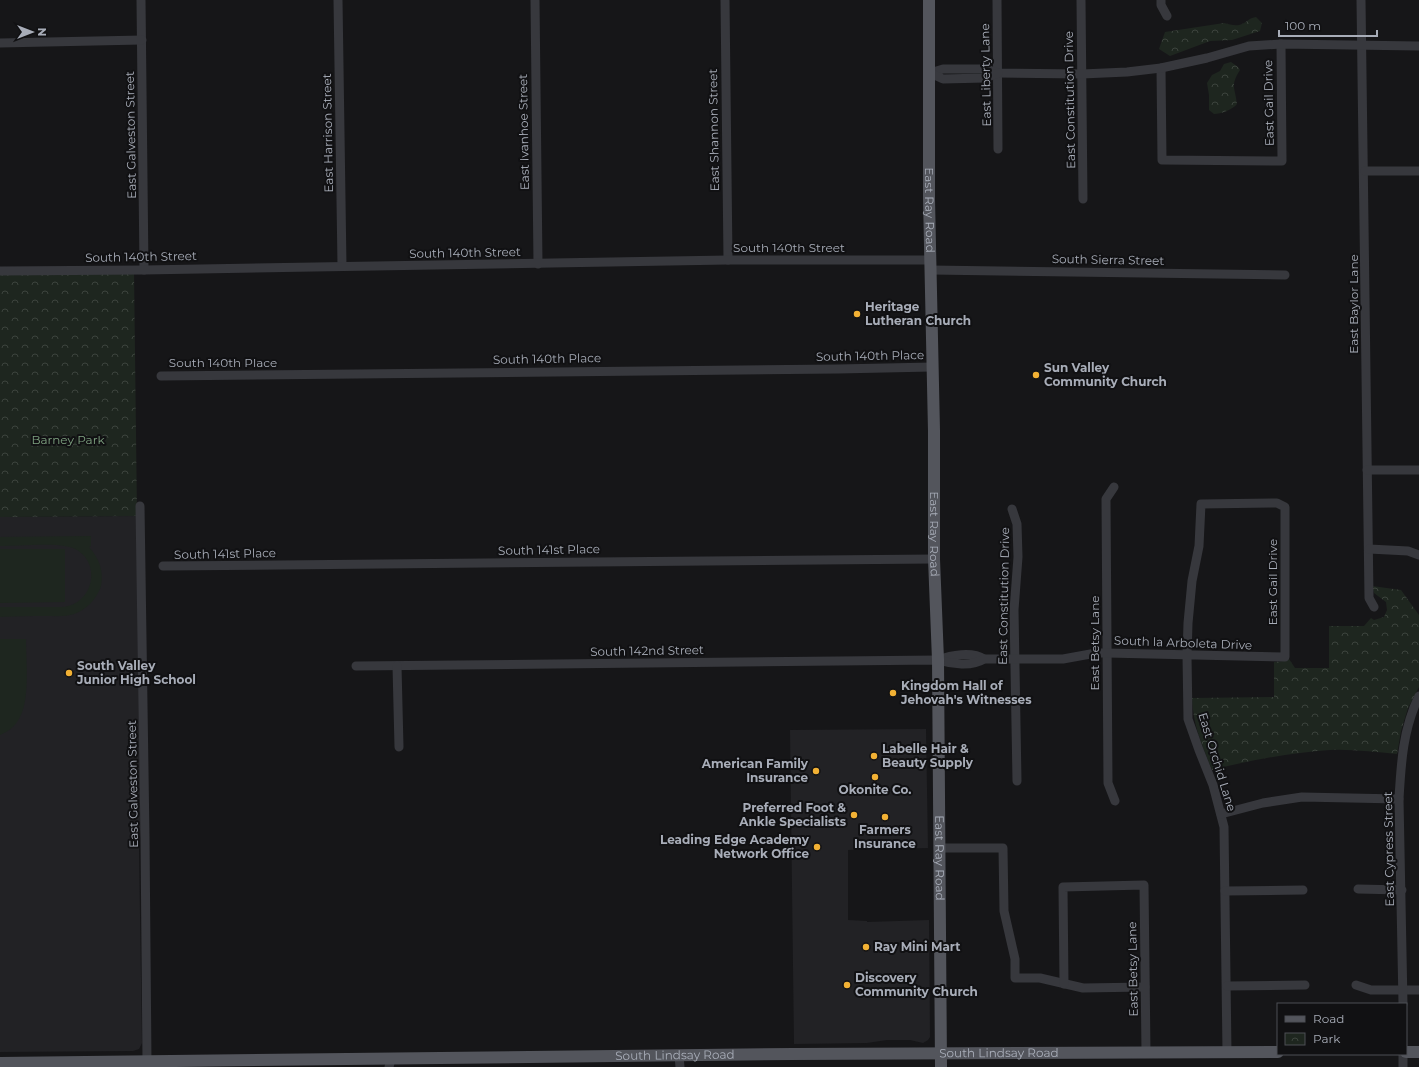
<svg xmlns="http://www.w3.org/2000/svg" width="1419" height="1067" font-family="Montserrat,sans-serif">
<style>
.built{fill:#222225}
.grass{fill:#1e261f}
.park{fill:url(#park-crowns)}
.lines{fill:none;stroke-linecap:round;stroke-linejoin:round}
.minor{stroke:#37383d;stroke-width:9}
.major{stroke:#53555c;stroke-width:12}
.poi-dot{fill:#f2b134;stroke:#111113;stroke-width:1.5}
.labels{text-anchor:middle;stroke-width:4;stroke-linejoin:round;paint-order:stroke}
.street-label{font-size:12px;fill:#a8adb8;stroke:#111113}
.poi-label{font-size:12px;font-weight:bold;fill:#a8adb8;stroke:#111113;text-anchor:start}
.park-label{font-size:12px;fill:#7fa381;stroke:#111113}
</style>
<defs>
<pattern id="park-crowns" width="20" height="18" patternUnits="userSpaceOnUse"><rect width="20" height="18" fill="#1e261f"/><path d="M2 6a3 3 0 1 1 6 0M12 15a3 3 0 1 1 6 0" fill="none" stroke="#3c433d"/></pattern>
</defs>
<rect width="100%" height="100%" fill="#161618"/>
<g class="built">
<polygon points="137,516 141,829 139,850 142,1043 139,1049 133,1051 0,1052 0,517"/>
<polygon points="926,729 928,848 848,850 848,920 867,921 867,922 929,920 930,1037 928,1040 923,1043 910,1040 887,1040 867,1043 794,1044 790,730"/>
</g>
<g class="grass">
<path d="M91,536V546L89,547C99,558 104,571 101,586C97,599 86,610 74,614C66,617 55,616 46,616C31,616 15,616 0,617V607H62C94,605 103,561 73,548C59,542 17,546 0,546V537Z"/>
<polygon points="0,549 65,549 65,602 0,603"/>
<path d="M0,639H26C26,662 31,704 17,722C13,728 7,732 0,735Z"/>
</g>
<g class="park">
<path d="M1256,17L1262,23L1260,31L1232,40L1210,41L1170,56L1159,49L1165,32L1224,23C1231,25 1238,27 1244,23C1249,20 1250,18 1256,17Z"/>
<path d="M1231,62L1238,67L1240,70C1230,86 1235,87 1237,104C1232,110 1221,114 1214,114L1209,110V95L1207,83L1212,75L1220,71L1224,64Z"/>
<polygon points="134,273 137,516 0,517 0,275"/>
<path d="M1372,586L1401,590L1419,615V687L1408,708L1401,731L1397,754C1375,752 1352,749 1330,750C1290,753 1250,760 1212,770C1202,745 1193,725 1192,698L1274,697V662L1284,661L1289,659L1295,668H1329V626H1364L1371,618L1374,620L1384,617L1387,610L1386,602L1374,593Z"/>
</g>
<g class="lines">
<g class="minor">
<polyline points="141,0 144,270"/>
<polyline points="338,0 342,266"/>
<polyline points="535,0 538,264"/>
<polyline points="725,0 728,260"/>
<polyline points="997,0 998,149"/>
<polyline points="1081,0 1083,199"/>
<polyline points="1161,0 1161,5 1167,16"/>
<polyline points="1361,0 1369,598 1374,607"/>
<polyline points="0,43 142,40"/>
<polyline points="1161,68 1162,160 1282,161 1281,44"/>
<polyline points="930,73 943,69 986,69 998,73 1082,74 1127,72 1161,68 1207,58 1249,46 1281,44 1419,46"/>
<polyline points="930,73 943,79 985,78 998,73"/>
<polyline points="1365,171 1419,171"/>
<polyline points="931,270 1285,275"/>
<polyline points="0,271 144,270 728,260 931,260"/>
<polyline points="161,376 838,369 932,367"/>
<polyline points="1367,470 1419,470"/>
<polyline points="1114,487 1106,499 1108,783 1115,801"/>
<polyline points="140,506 145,837 147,1061"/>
<polyline points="1012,509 1017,524 1018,557 1014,610 1017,781"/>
<polyline points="1369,549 1408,551 1419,555"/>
<polyline points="163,566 934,559"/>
<path d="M938,660C951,655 972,651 984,659"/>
<path d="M356,666L938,660C951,664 972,667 984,659H1063L1096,653H1107L1285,657V507L1277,503L1201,504L1199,546L1192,581L1188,623L1187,656L1188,719L1199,750L1213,785L1224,827L1227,1052"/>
<polyline points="397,666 399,747"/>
<polyline points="1221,814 1263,803 1302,797 1399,799"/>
<polyline points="939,848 1003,848 1004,911 1015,959 1015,978 1040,978 1083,988 1145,987"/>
<polyline points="1358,889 1402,890"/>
<polyline points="1225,891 1303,890"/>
<polyline points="1064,984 1063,887 1144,885 1146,1052"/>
<polyline points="1356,985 1371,990 1419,990"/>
<polyline points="1227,986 1305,985"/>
<path d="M1403,1004L1399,799C1401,763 1403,729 1419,696"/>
<polyline points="679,1056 680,1067"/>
<polyline points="389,1067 391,1059"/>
<polyline points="1403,1067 1403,1054"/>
</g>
<g class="major">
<path id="s1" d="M929,0V199L934,431V559L938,660L941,1067"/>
<polyline points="1406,1052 1419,1052"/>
<path id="s2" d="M0,1063L793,1054L1278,1052"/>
</g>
</g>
<g class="poi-dot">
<circle cx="857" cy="314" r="4"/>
<circle cx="1036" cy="375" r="4"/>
<circle cx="69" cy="673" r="4"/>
<circle cx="893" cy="693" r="4"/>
<circle cx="874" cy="756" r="4"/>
<circle cx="816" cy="771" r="4"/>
<circle cx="875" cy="777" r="4"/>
<circle cx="854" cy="815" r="4"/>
<circle cx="885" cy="817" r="4"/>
<circle cx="817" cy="847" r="4"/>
<circle cx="866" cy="947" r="4"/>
<circle cx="847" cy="985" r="4"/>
</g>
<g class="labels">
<g class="street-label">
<text transform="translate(986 75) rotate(-91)" y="4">East Liberty Lane</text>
<text transform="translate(1070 100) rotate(-91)" y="4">East Constitution Drive</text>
<text transform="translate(1269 103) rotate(-91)" y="4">East Gail Drive</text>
<text transform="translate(714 130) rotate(-91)" y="4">East Shannon Street</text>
<text transform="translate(524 132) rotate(-91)" y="4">East Ivanhoe Street</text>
<text transform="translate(328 133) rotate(-91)" y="4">East Harrison Street</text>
<text transform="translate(131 135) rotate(-91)" y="4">East Galveston Street</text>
<text dy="4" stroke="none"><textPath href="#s1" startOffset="210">East Ray Road</textPath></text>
<text x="789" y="252">South 140th Street</text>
<text transform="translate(465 253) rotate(-1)" y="4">South 140th Street</text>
<text transform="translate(141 257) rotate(-1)" y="4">South 140th Street</text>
<text transform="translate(1108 260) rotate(1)" y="4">South Sierra Street</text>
<text transform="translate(1354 304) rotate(-90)" y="4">East Baylor Lane</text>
<text transform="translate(870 356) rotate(-1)" y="4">South 140th Place</text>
<text transform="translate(547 359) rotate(-1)" y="4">South 140th Place</text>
<text x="223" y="367">South 140th Place</text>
<text dy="4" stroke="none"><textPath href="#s1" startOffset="534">East Ray Road</textPath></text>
<text transform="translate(549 550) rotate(-1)" y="4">South 141st Place</text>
<text transform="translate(225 554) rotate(-1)" y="4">South 141st Place</text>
<text transform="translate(1273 582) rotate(-90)" y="4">East Gail Drive</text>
<text transform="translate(1004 596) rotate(-89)" y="4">East Constitution Drive</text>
<text transform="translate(1095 643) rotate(-90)" y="4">East Betsy Lane</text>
<text transform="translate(1183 643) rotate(2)" y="4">South la Arboleta Drive</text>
<text transform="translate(647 651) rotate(-1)" y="4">South 142nd Street</text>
<text transform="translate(1217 762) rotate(73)" y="4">East Orchid Lane</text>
<text transform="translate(133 784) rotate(-91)" y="4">East Galveston Street</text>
<text transform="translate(1389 849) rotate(-91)" y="4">East Cypress Street</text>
<text dy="4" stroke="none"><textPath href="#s1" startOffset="858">East Ray Road</textPath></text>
<text transform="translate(1133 969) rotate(-91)" y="4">East Betsy Lane</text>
<text dy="4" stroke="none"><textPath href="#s2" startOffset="999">South Lindsay Road</textPath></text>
<text dy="4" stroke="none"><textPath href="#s2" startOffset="675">South Lindsay Road</textPath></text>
</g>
<g class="poi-label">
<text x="865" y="311">Heritage<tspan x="865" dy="14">Lutheran Church</tspan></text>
<text x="1044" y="372">Sun Valley<tspan x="1044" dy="14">Community Church</tspan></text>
<text x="77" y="670">South Valley<tspan x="77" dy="14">Junior High School</tspan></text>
<text x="901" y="690">Kingdom Hall of<tspan x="901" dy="14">Jehovah's Witnesses</tspan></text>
<text x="882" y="753">Labelle Hair &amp;<tspan x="882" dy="14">Beauty Supply</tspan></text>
<text x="808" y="768" text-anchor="end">American Family<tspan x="808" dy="14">Insurance</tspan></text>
<text x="875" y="794" text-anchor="middle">Okonite Co.</text>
<text x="846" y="812" text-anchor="end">Preferred Foot &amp;<tspan x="846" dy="14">Ankle Specialists</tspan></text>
<text x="885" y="834" text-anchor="middle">Farmers<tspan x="885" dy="14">Insurance</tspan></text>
<text x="809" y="844" text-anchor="end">Leading Edge Academy<tspan x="809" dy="14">Network Office</tspan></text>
<text x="874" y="951">Ray Mini Mart</text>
<text x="855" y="982">Discovery<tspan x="855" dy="14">Community Church</tspan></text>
</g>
<g class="park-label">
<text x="68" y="444">Barney Park</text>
</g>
</g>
<rect x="1277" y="1003" width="130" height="52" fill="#111113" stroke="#4d4f55"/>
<rect x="1285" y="1016" width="20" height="6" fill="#53555c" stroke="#4d4f55"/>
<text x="1313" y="1023" font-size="12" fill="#a8adb8">Road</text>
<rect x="1285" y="1033" width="20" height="12" fill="url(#park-crowns)" stroke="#4d4f55"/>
<text x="1313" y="1043" font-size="12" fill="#a8adb8">Park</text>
<g transform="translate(32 32) rotate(90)" stroke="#111113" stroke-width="3" paint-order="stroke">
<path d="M0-3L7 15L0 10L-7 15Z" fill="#a8adb8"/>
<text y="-6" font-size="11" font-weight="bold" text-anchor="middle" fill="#a8adb8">N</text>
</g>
<path d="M1279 30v6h98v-6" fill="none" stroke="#a8adb8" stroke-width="2"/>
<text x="1285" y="30" font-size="12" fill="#a8adb8" stroke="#111113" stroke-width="3" paint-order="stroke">100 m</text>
</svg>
